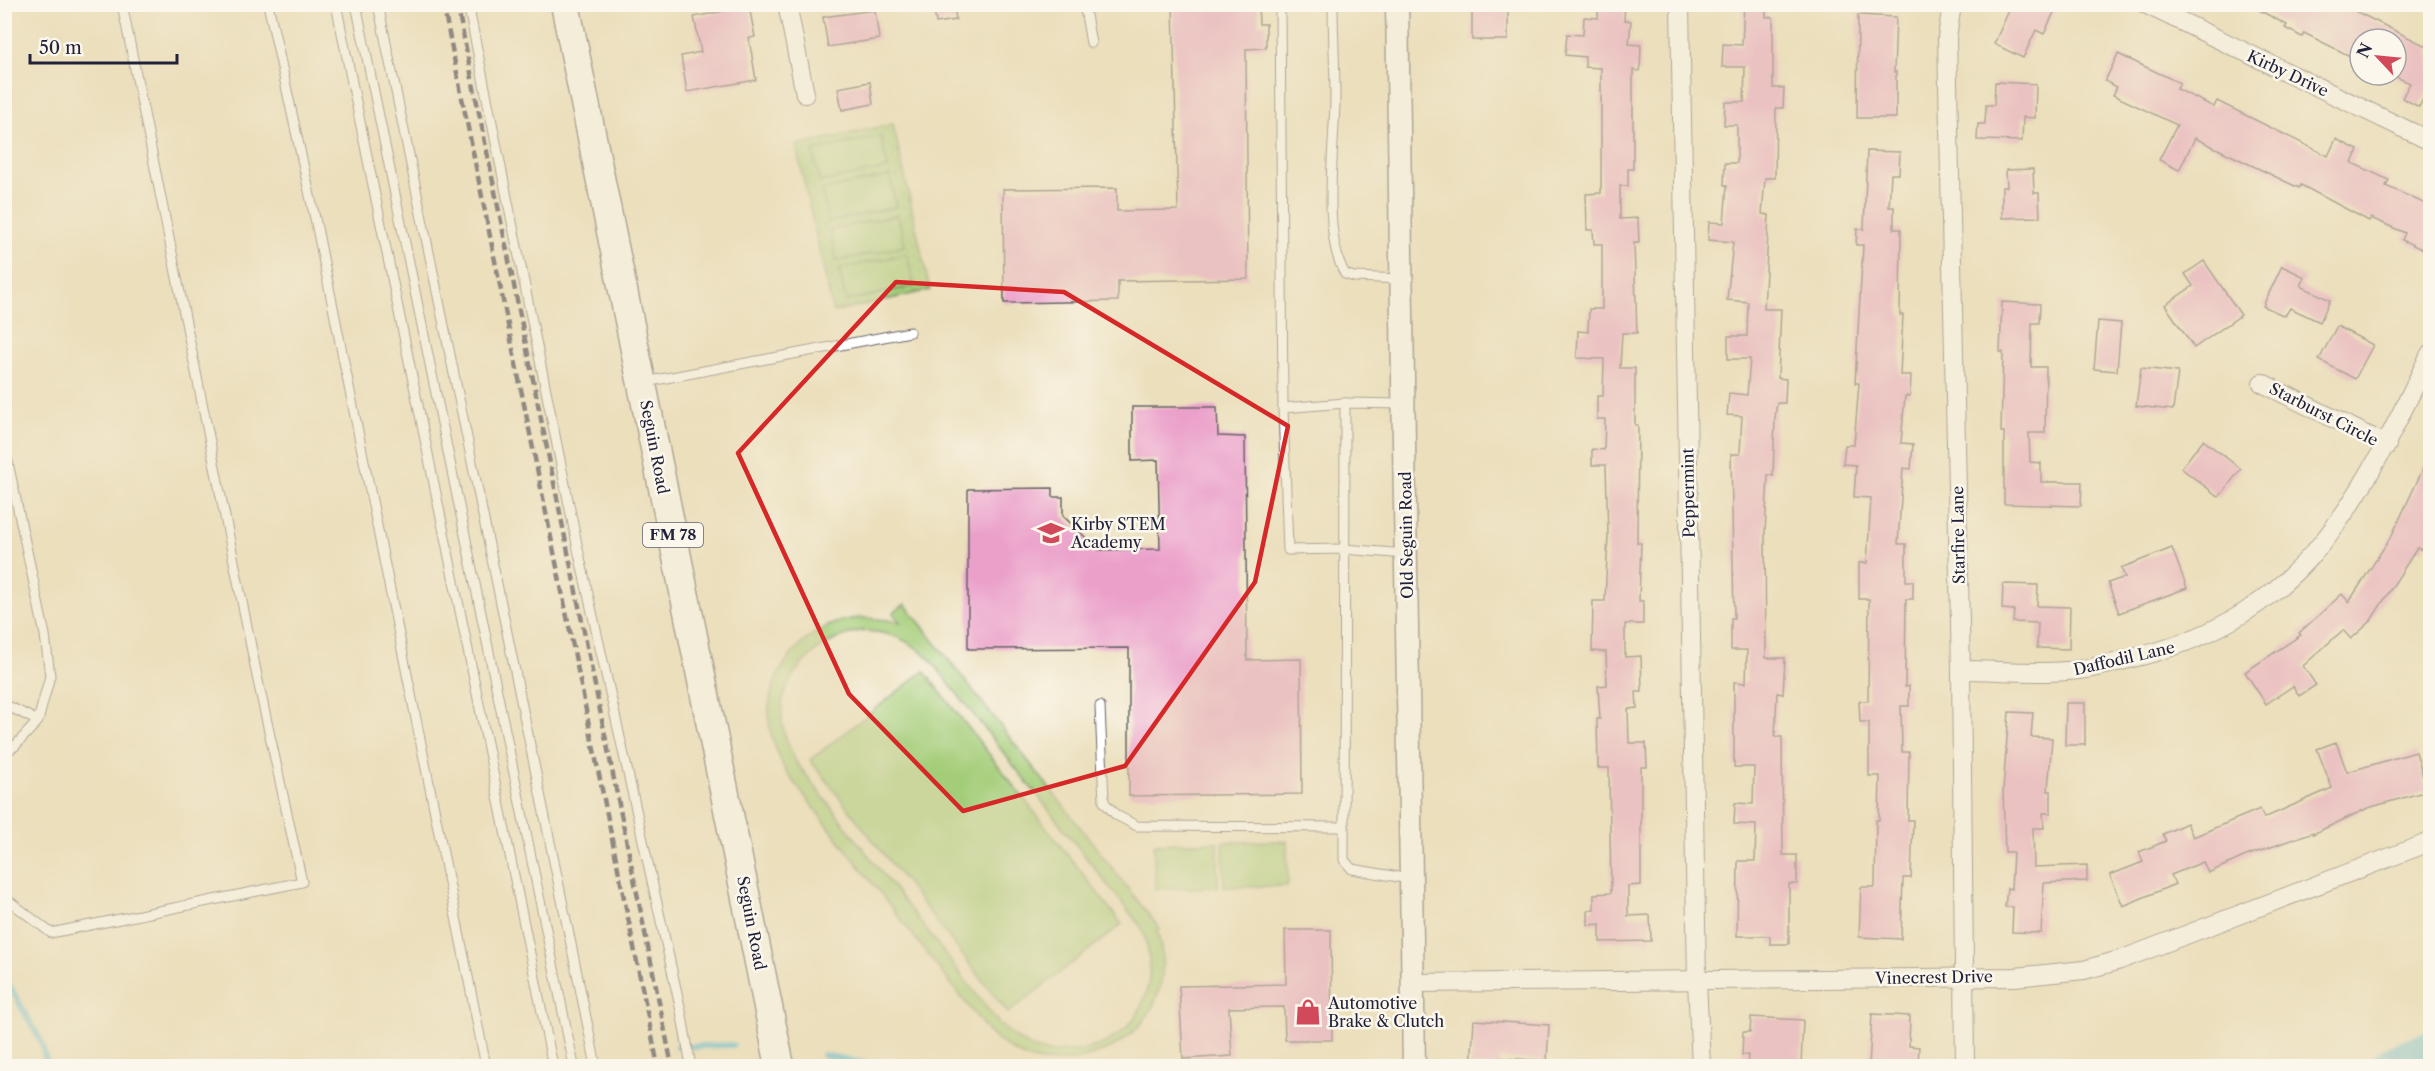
<svg xmlns="http://www.w3.org/2000/svg" width="2435" height="1071" font-family="'Libre Caslon Text',serif">
<style>
.green{fill:url(#green-dots);stroke:#63785a;stroke-width:1.5}
.pitch{fill:#a4cd79;stroke:#63785a;stroke-width:1.5;fill-rule:evenodd}
.lines{fill:none;stroke-linecap:round;stroke-linejoin:round}
.stream{stroke:#58bad7;stroke-width:6}
.river{stroke:#58bad7;stroke-width:36}
.building{fill:#eba0ca}
.service-casing{stroke:#686468;stroke-width:11}
.minor-casing{stroke:#686468;stroke-width:20}
.tertiary-casing{stroke:#686468;stroke-width:25}
.primary-casing{stroke:#686468;stroke-width:31}
.service{stroke:#fff;stroke-width:9}
.minor{stroke:#fff;stroke-width:18}
.tertiary{stroke:#fff;stroke-width:22}
.primary{stroke:#fff;stroke-width:28}
.rail{stroke:#22223b;stroke-width:4.5;stroke-dasharray:9 4.5;stroke-linecap:butt}
.marked{fill:none;stroke:#d62828;stroke-width:4.5;stroke-linejoin:round}
.labels{text-anchor:middle;stroke-width:5;stroke-linejoin:round;paint-order:stroke}
.shield{fill:#fbf7ec;stroke:#636270;stroke-width:1.5}
.shield-label{font-size:15px;font-weight:bold;fill:#22223b}
.street-label{font-size:16px;fill:#22223b;stroke:#fbf7ec}
.poi-label{font-size:16px;fill:#22223b;stroke:#fbf7ec;text-anchor:start}
</style>
<defs>
<pattern id="green-dots" width="8" height="8" patternUnits="userSpaceOnUse" patternTransform="scale(1.5)"><rect width="8" height="8" fill="#a4cd79"/><path d="M2 2h.1M6 6h.1" fill="none" stroke="#8db06a" stroke-width="1.8" stroke-linecap="round"/></pattern>
</defs>
<rect width="100%" height="100%" fill="#fbf7ec"/>
<filter id="ink" filterUnits="userSpaceOnUse"><feTurbulence type="fractalNoise" baseFrequency=".0167" numOctaves="2"/><feDisplacementMap in="SourceGraphic" scale="12" xChannelSelector="R" yChannelSelector="G"/><feConvolveMatrix kernelMatrix="1 2 1 2 8 2 1 2 1" color-interpolation-filters="sRGB"/></filter>
<filter id="wash" filterUnits="userSpaceOnUse"><feTurbulence type="fractalNoise" baseFrequency=".008" numOctaves="4" result="noise"/><feDisplacementMap in="SourceGraphic" scale="24" xChannelSelector="R" yChannelSelector="G"/><feGaussianBlur stdDeviation="1.35" result="paint"/><feColorMatrix in="noise" values="0 0 0 0 0 0 0 0 0 0 0 0 0 0 0 0 0 1.4 0 .05"/><feComposite in="paint" operator="in"/></filter>
<g filter="url(#wash)">
<rect width="100%" height="100%" fill="#ebdfbc"/>
<polygon class="green" points="893,124 930,290 833,312 796,146"/>
<g class="pitch">
<polygon points="881,136 888,168 820,182 813,151"/>
<polygon points="890,176 896,207 828,222 822,190"/>
<polygon points="898,215 905,246 837,261 830,230"/>
<polygon points="907,254 914,286 846,301 839,269"/>
<path d="M905,604L1160,929L1157,931C1182,1011 1117,1071 1032,1060C1016,1055 1003,1045 990,1034L786,772C778,754 770,739 769,719C766,678 798,636 836,623C856,615 879,619 900,622L893,613ZM860,631C888,631 908,639 929,658L1141,927C1166,986 1135,1051 1066,1051C1059,1051 1050,1053 1043,1051C1027,1048 1013,1035 1000,1025L796,762C791,751 785,739 783,727C774,677 817,641 860,631Z"/>
<polygon points="924,671 1122,924 1008,1013 810,760"/>
<polygon points="1287,841 1288,886 1224,887 1223,842"/>
<polygon points="1218,842 1218,887 1155,889 1154,844"/>
</g>
<g class="lines">
<g class="stream">
<polyline points="4,976 42,1043 47,1066"/>
<polyline points="677,1047 733,1045"/>
<polyline points="823,1055 879,1066"/>
</g>
<polyline class="river" points="2388,1066 2430,1049"/>
</g>
<g id="blocks">
<g class="building">
<polygon points="933,4 954,4 956,20 936,23"/>
<polygon points="1173,4 1258,4 1259,24 1266,24 1266,48 1246,49 1248,279 1118,281 1118,301 1004,303 1003,189 1117,188 1117,211 1178,210"/>
<rect x="1472" y="4" width="36" height="36"/>
<polygon points="1598,4 1625,4 1624,20 1631,21 1629,44 1641,45 1640,71 1633,70 1633,169 1628,169 1628,186 1620,186 1620,219 1638,218 1639,243 1634,243 1637,333 1622,333 1620,368 1635,368 1635,425 1638,425 1637,543 1641,543 1639,601 1643,601 1643,624 1625,624 1625,657 1641,656 1642,692 1636,692 1637,708 1628,709 1629,743 1646,743 1647,767 1641,767 1641,885 1628,886 1628,916 1650,915 1651,941 1600,942 1600,924 1588,925 1588,910 1594,909 1594,894 1611,893 1609,768 1598,768 1597,719 1600,719 1598,686 1607,685 1606,652 1592,651 1593,601 1605,601 1608,535 1606,465 1592,465 1592,449 1604,450 1605,419 1597,419 1597,396 1603,396 1604,359 1577,358 1578,331 1588,332 1589,309 1602,309 1602,244 1594,244 1593,230 1587,230 1586,194 1601,193 1601,68 1585,67 1585,57 1565,55 1567,34 1583,35 1584,17 1598,18"/>
<polygon points="1744,4 1766,4 1766,17 1773,17 1773,88 1784,88 1783,108 1776,108 1775,178 1765,178 1762,214 1769,215 1764,309 1781,309 1778,378 1786,379 1785,403 1777,403 1775,418 1773,476 1768,475 1765,533 1766,658 1785,658 1783,694 1777,693 1775,737 1782,737 1783,855 1797,855 1797,884 1789,884 1789,944 1770,944 1770,936 1737,936 1738,861 1755,861 1756,825 1734,824 1735,803 1753,804 1754,767 1734,767 1734,682 1746,683 1747,650 1731,650 1731,618 1734,618 1731,454 1740,454 1742,416 1727,415 1729,393 1747,395 1750,359 1728,359 1728,336 1747,336 1748,302 1727,300 1733,242 1708,240 1709,222 1724,223 1727,185 1724,185 1725,163 1737,163 1737,125 1724,125 1725,102 1744,102 1745,67 1722,67 1723,44 1742,45"/>
<polygon points="2012,4 2042,4 2055,10 2044,34 2036,30 2023,58 1994,44"/>
<polygon points="2248,4 2341,4 2430,48 2430,85 2419,107 2402,98 2410,83 2396,77 2396,39 2360,39 2360,61 2304,33 2302,37 2285,28 2287,25"/>
<polygon points="749,6 755,37 749,38 756,80 687,92 681,56 701,52 694,17"/>
<polygon points="875,10 879,39 828,47 823,17"/>
<polygon points="1858,15 1896,17 1894,72 1896,72 1896,118 1857,118"/>
<polygon points="2118,54 2180,83 2177,89 2214,107 2217,101 2328,156 2336,139 2358,150 2352,163 2389,180 2386,186 2430,206 2430,253 2402,240 2405,233 2371,218 2369,221 2301,185 2299,188 2195,138 2179,170 2159,160 2177,125 2113,95 2117,87 2105,81"/>
<polygon points="870,82 873,104 842,110 838,88"/>
<polygon points="1995,82 2036,84 2035,118 2023,117 2022,141 1977,140 1978,124 1985,124 1986,105 1994,105"/>
<polygon points="1867,151 1900,152 1899,174 1891,174 1889,207 1894,207 1894,229 1901,229 1900,315 1903,315 1900,375 1911,375 1910,396 1905,396 1901,443 1913,444 1911,469 1903,468 1898,544 1906,544 1906,581 1913,581 1913,599 1906,599 1905,687 1909,686 1909,706 1901,706 1902,752 1909,752 1908,820 1913,820 1911,878 1903,878 1901,939 1859,937 1861,887 1875,887 1876,820 1879,820 1880,776 1869,776 1869,722 1860,722 1859,701 1868,701 1869,599 1859,599 1859,563 1867,563 1871,498 1854,497 1856,465 1843,464 1845,445 1854,445 1859,383 1855,383 1863,245 1856,245 1857,229 1864,229"/>
<polygon points="2033,169 2034,193 2039,193 2040,217 2002,218 2002,187 2007,187 2006,170"/>
<polygon points="2204,261 2241,315 2194,348 2165,305 2193,286 2185,274"/>
<polygon points="2282,266 2305,277 2301,286 2330,300 2320,322 2290,308 2285,316 2263,306"/>
<polygon points="2002,302 2040,304 2039,323 2032,323 2031,367 2046,367 2045,433 2029,433 2030,462 2041,463 2041,482 2082,482 2081,506 2004,504 2004,432 2001,432 2003,352 2000,352"/>
<polygon points="2098,321 2121,323 2117,371 2094,369"/>
<polygon points="2337,326 2373,345 2355,379 2319,360"/>
<polygon points="2141,368 2178,372 2173,410 2136,406"/>
<polygon points="1132,407 1217,407 1218,436 1245,437 1247,660 1301,659 1302,794 1129,796 1129,648 968,649 968,489 1053,488 1053,497 1063,497 1063,516 1099,550 1160,549 1158,460 1132,461"/>
<polygon points="2203,440 2241,469 2219,497 2181,468"/>
<polygon points="2430,454 2430,534 2423,550 2417,548 2370,622 2351,639 2343,630 2303,666 2316,685 2299,696 2293,686 2266,704 2245,672 2301,635 2299,633 2342,594 2349,602 2392,535"/>
<polygon points="2172,548 2187,588 2119,613 2108,583 2125,577 2121,568"/>
<polygon points="2003,584 2038,585 2037,606 2070,607 2069,649 2037,648 2038,623 2013,622 2014,610 2002,609"/>
<polygon points="2066,703 2085,703 2085,745 2065,745"/>
<polygon points="2009,712 2033,713 2031,737 2052,738 2048,791 2051,791 2051,813 2043,813 2044,828 2033,828 2034,867 2087,865 2087,881 2044,883 2041,933 2012,932 2013,907 2005,907 2007,888 2011,889 2013,852 2005,852 2003,790"/>
<polygon points="2336,742 2347,772 2416,752 2427,791 2368,808 2313,834 2313,832 2246,856 2208,873 2203,862 2171,875 2175,884 2123,906 2110,875 2143,862 2139,852 2166,841 2163,834 2187,823 2193,837 2260,809 2264,818 2332,788 2317,749"/>
<polygon points="1285,930 1331,930 1332,1040 1285,1040 1284,1007 1229,1008 1232,1056 1183,1059 1179,986 1286,984"/>
<polygon points="1872,1014 1910,1016 1909,1046 1919,1047 1918,1066 1869,1066"/>
<polygon points="1751,1017 1803,1020 1801,1066 1747,1066 1748,1055 1742,1055 1743,1032 1750,1032"/>
<polygon points="1474,1020 1549,1025 1547,1061 1500,1058 1499,1066 1471,1066"/>
</g>
</g>
</g>
<g filter="url(#ink)">
<use href="#blocks" fill-opacity="0" stroke="#686468" stroke-width="1.5"/>
<g class="lines">
<g class="service-casing">
<g id="service">
<polyline points="268,4 316,223 486,1066"/>
<polyline points="336,4 553,1066"/>
<polyline points="356,4 574,1066"/>
<polyline points="378,4 596,1066"/>
<polyline points="468,4 578,549 681,1011 691,1066"/>
<polyline points="1084,4 1091,43"/>
<polyline points="1280,4 1283,408"/>
<path d="M1333,4C1333,35 1335,66 1335,97C1335,145 1321,233 1345,274L1354,277L1402,279"/>
<polyline points="1397,6 1430,4"/>
<polyline points="645,382 910,332"/>
<polyline points="1345,403 1344,860 1352,869 1410,879"/>
<polyline points="1402,404 1345,403 1283,408 1288,550 1344,549 1406,554"/>
<polyline points="4,444 45,635 50,676 38,721 15,746 4,753"/>
<polyline points="4,704 38,721"/>
<polyline points="1100,706 1104,802 1116,815 1137,826 1344,827"/>
<polyline points="4,897 51,933 302,882 258,681 122,4"/>
</g>
</g>
<g class="minor-casing">
<g id="minor">
<polyline points="787,4 805,94"/>
<polyline points="1680,4 1697,981 1701,1066"/>
<polyline points="1952,4 1947,38 1961,670 1965,1066"/>
<polyline points="2145,4 2430,141"/>
<polyline points="2262,383 2387,445"/>
<path d="M1961,670C1996,670 2031,674 2066,671C2091,670 2117,662 2141,656C2307,614 2362,496 2430,354"/>
<polyline points="1414,983 2015,977 2084,970 2120,960 2430,842"/>
</g>
</g>
<g class="tertiary-casing">
<polyline id="tertiary" points="1397,4 1414,1066"/>
</g>
<g class="primary-casing">
<polyline id="primary" points="565,4 780,1066"/>
</g>
<use href="#service" class="service"/>
<use href="#minor" class="minor"/>
<use href="#tertiary" class="tertiary"/>
<use href="#primary" class="primary"/>
<g class="rail">
<polyline points="443,4 658,1066"/>
<polyline points="457,4 672,1066"/>
<polyline points="458,1059 459,1066"/>
</g>
</g>
</g>
<path d="M0 0H2435V1071H0ZM896,282L1064,292L1288,426L1255,582L1125,766L963,811L849,694L738,453Z" fill="#ebdfbc" fill-opacity=".55" fill-rule="evenodd"/>
<path class="marked" d="M896,282L1064,292L1288,426L1255,582L1125,766L963,811L849,694L738,453Z"/>
<defs>
<g id="school-bare" transform="scale(2.07)"><path d="M0-5L7-2L0 1L-7-2ZM-4 1L0 2.5L4 1V4Q0 6-4 4Z" fill="#d1495b" stroke="#fbf7ec" stroke-width="2.5" paint-order="stroke"/></g>
<g id="shop-bare" transform="scale(2.07)"><path d="M-5-2.5h2.3a2.7 3.5 0 0 1 5.4 0H5L5.5 6h-11ZM-1.5-2.5h3a1.5 2.3 0 0 0-3 0Z" fill="#d1495b" stroke="#fbf7ec" stroke-width="2.5" paint-order="stroke"/></g>
</defs>
<g fill-rule="evenodd">
<use href="#school-bare" x="1051" y="533"/>
<use href="#shop-bare" x="1308" y="1012"/>
</g>
<g class="labels">
<rect class="shield" x="643" y="523" width="60" height="24" rx="4.5"/>
<g class="shield-label">
<text x="673" y="540">FM 78</text>
</g>
<g class="street-label">
<text transform="translate(2288 73) rotate(25)" y="6">Kirby Drive</text>
<text transform="translate(2324 414) rotate(27)" y="6">Starburst Circle</text>
<text transform="translate(655 447) rotate(79)" y="6">Seguin Road</text>
<text transform="translate(1688 493) rotate(-91)" y="6">Peppermint</text>
<text transform="translate(1406 535) rotate(-91)" y="6">Old Seguin Road</text>
<text transform="translate(1958 535) rotate(-91)" y="6">Starfire Lane</text>
<text transform="translate(2124 658) rotate(-13)" y="6">Daffodil Lane</text>
<text transform="translate(752 923) rotate(79)" y="6">Seguin Road</text>
<text transform="translate(1934 977) rotate(-1)" y="6">Vinecrest Drive</text>
</g>
<g class="poi-label">
<text x="1071" y="530">Kirby STEM<tspan x="1071" dy="18">Academy</tspan></text>
<text x="1328" y="1009">Automotive<tspan x="1328" dy="18">Brake &amp; Clutch</tspan></text>
</g>
</g>
<rect width="2435" height="1071" fill="none" stroke="#fbf7ec" stroke-width="24"/>
<g transform="translate(2378 57) rotate(296)"><circle r="28" fill="#fbf7ec" stroke="#a4a2a5" stroke-width="1.5"/>
<path d="M0-4.5L10 22L0 15L-10 22Z" fill="#d1495b"/>
<text y="-9" font-size="16" font-weight="bold" text-anchor="middle" fill="#22223b">N</text>
</g>
<path d="M30 54v9h147v-9" fill="none" stroke="#22223b" stroke-width="3"/>
<text x="39" y="54" font-size="18" fill="#22223b" stroke="#fbf7ec" stroke-width="4.5" paint-order="stroke">50 m</text>
</svg>
